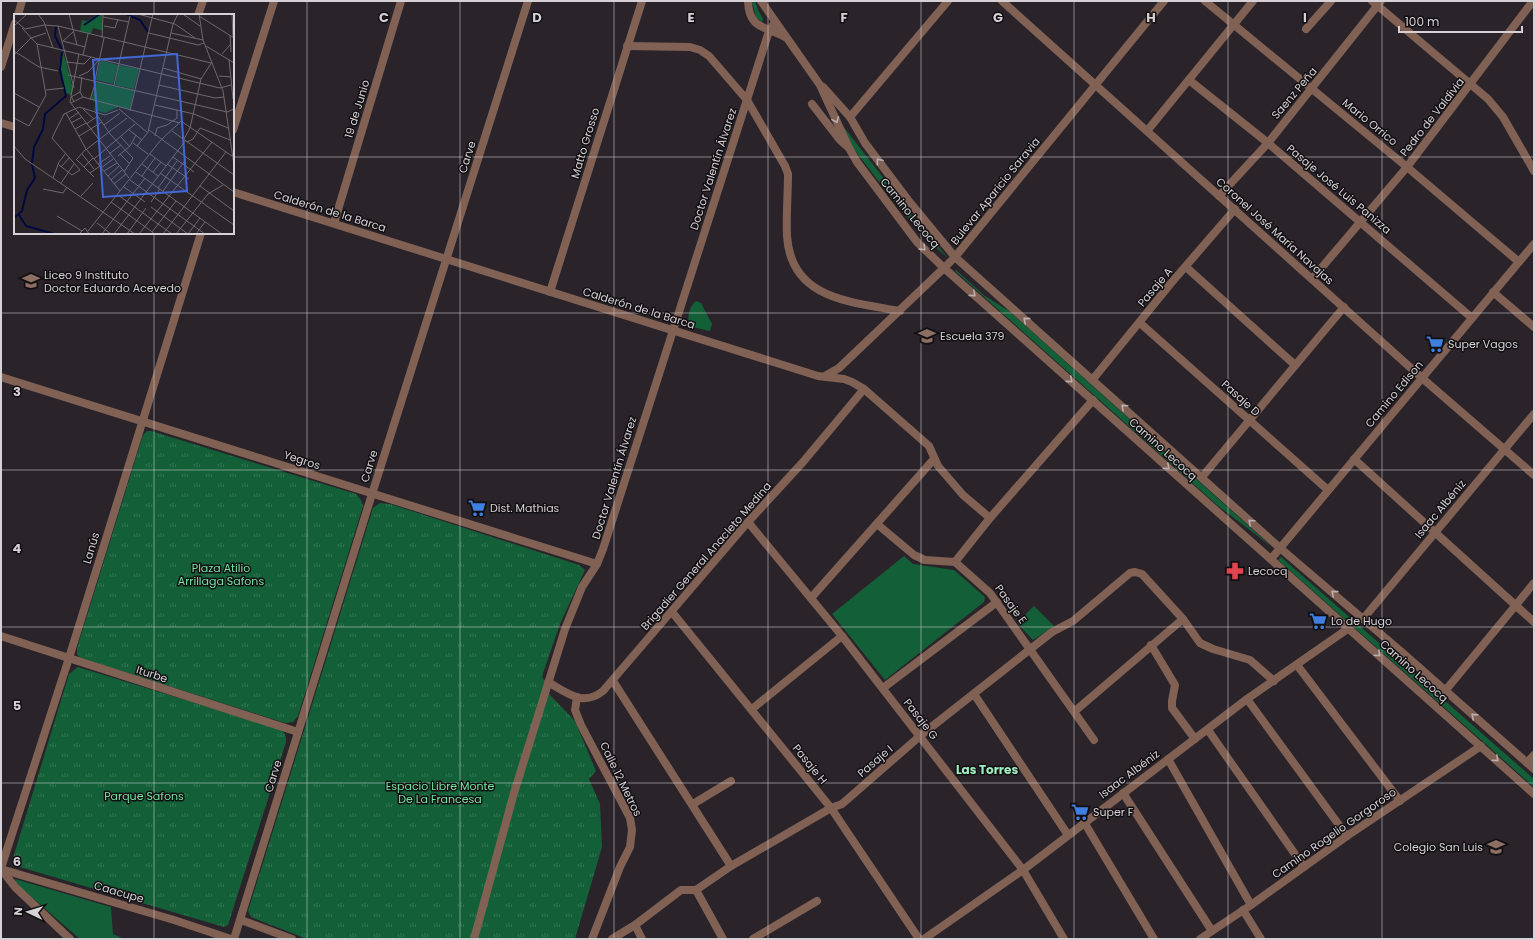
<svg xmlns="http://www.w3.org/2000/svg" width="1535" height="940" font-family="Poppins,sans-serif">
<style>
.grass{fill:#135f37}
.park{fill:url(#park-tufts)}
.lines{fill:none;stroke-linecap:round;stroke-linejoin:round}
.minor{stroke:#826155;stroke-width:8}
.tertiary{stroke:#826155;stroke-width:8}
.oneway{stroke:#bcafaf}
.grid{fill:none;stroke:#d5d1d5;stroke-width:1;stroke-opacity:0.55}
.labels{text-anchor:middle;stroke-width:3;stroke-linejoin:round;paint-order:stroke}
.street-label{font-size:11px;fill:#d5d1d5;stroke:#110f11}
.poi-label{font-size:11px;fill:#d5d1d5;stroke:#110f11;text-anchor:start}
.park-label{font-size:11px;fill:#79e2a1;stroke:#110f11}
.neighbourhood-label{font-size:12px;font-weight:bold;fill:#a0efc1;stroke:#110f11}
.inset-river{fill:none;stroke:#00083f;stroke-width:2}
.inset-road{fill:none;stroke:#6e696e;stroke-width:1}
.view{fill:#4268d7;fill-opacity:0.15;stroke:#4268d7;stroke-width:2}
.inset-edge{fill:none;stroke:#d5d1d5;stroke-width:2}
.grid-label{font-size:13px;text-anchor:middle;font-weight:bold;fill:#d5d1d5;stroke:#110f11;stroke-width:3;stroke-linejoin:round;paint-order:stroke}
</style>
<defs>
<pattern id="park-tufts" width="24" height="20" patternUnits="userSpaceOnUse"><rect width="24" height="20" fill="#135f37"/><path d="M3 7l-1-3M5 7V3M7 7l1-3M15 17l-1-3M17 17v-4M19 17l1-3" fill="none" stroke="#347553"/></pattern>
</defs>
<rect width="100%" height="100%" fill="#2a242a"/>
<g class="grass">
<polygon points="752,1 755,1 758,10 763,19 762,22 756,18"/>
<polygon points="843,126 916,220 948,258 933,245 897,205 853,148"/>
<polygon points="956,270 985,296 1009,311 1272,547 1217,505 955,271"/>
<path d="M696,301L701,303L712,324L710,331L692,327L689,323C687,316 690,305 696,301Z"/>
<polygon points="904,556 913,564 954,570 985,597 984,602 885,680 832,614"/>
<polygon points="1281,557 1534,779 1534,787 1278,560"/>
<polygon points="1034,606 1054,626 1033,640 1018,624 1018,622"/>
<polygon points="15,879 111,907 113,934 124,939 80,939 20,887 16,882"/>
</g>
<g class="park">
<polygon points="147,431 151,431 356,494 361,500 363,506 298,716 293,722 285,723 81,658 77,655 77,648 143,435"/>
<polygon points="380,503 390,504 579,565 585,570 560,624 542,676 550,695 575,721 596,771 589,779 600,804 602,847 575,939 307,939 251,917 248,911 373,508"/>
<path d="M78,667L270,726C280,729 287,730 286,742L228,925L224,927L13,865V858L69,674Z"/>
</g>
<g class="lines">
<g class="minor">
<polyline points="1002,1 1422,378 1534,475"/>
<polyline points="1205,1 1407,167 1519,262"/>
<polyline points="1372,1 1488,99 1503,117 1534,171"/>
<polyline points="198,15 203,1"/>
<polyline points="1306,29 1331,1"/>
<path d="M627,46L690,47L700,50L709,56L747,100L785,166L788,174C788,195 786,215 787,236C791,300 852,302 900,311"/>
<polyline points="1189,80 1268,143 1472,318"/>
<polyline points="812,104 840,140 849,148"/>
<polyline points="850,117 948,1"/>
<polyline points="1,123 15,127"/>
<polyline points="233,130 274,1"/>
<polyline points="1147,131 1253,1"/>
<polyline points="233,192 818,376 844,379 852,382 864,389 929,446 938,466 963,495 990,518"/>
<polyline points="1219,196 1268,143 1381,1"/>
<polyline points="334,223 401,1"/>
<polyline points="1186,267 1295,365"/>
<polyline points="1312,279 1407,167 1533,1"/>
<polyline points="550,292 642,1"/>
<polyline points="1493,292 1534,327"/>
<polyline points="1140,323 1328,490"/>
<polyline points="825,376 839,368 944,268"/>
<polyline points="1,377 597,564"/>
<polyline points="1093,379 1172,282 1235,209"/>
<polyline points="1354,459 1534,622"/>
<polyline points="1202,477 1344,307"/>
<polyline points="748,522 842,636 1023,870 1064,939"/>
<polyline points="877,524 914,555 925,560 955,562 990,593 1094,740"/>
<polyline points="955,562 990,518 1093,400"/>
<polyline points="811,598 934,459"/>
<polyline points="672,612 831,808 919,939"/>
<polyline points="1363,619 1534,414"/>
<polyline points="1,636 298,732"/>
<polyline points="1151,645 1175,685 1172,701 1172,708 1195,739"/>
<polyline points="1297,665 1400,801"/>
<polyline points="613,681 731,866"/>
<path d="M548,682C567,693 583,707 603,691L748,522L803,462L864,389"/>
<polyline points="883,688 997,602"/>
<polyline points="1445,691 1534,583"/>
<polyline points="974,694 1068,835"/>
<polyline points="577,697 575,710 581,725 630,818 632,830 630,847 620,867 592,939"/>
<polyline points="1247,699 1347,836"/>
<polyline points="752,709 842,636"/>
<polyline points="1075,711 1183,619"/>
<polyline points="1208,730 1304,867"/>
<polyline points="1168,759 1251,905"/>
<polyline points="1527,763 1534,755"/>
<polyline points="1123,793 1212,931"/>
<polyline points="693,804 731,781"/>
<polyline points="1084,822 1154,939"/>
<polyline points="1,868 69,658 201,233"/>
<polyline points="1,869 174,920 231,939"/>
<polyline points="1,869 15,887 70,939"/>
<polyline points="696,890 723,939"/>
<polyline points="1243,910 1261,939"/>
<polyline points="241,920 292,939"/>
<polyline points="635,925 642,939"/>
<polyline points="234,939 372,494 528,1"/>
<polyline points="474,939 514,793 565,629 582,587 597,564 603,549 769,31 775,22"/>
<polyline points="612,939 635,925 681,890 696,890 731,866 831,808 842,804 920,736 1052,632 1073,621 1130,573 1135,572 1142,574 1183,619 1200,643 1213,649 1250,660 1274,681"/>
<polyline points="753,939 817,901"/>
<polyline points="924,939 1023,870 1247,699 1349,628"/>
<polyline points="1200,939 1251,905 1347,836 1481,746"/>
</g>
<g class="tertiary">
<path d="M748,1C749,30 766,26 785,37"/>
<polyline points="761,1 820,85 849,148 857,162 917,242 944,268 1534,794"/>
<polyline points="18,15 22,1"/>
<polyline points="1,67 15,23"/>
<polyline points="823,87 850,117 865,143 908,200 955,257 1280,548 1404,654 1534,769"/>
<polyline points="944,268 955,257 1164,1"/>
<polyline points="1271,559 1534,244"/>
</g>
</g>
<defs><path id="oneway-chevron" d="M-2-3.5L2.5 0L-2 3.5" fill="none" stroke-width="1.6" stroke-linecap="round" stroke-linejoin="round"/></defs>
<g class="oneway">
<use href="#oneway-chevron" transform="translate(836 120) rotate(66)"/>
<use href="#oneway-chevron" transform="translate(879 161) rotate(-127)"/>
<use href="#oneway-chevron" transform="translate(923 248) rotate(45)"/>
<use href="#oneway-chevron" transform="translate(973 294) rotate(41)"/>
<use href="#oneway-chevron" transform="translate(1026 320) rotate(-139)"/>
<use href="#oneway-chevron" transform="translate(1070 380) rotate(41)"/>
<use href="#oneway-chevron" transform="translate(1124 407) rotate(-138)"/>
<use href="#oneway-chevron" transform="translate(1167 467) rotate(42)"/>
<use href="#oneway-chevron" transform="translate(1251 522) rotate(-138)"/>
<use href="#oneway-chevron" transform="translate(1334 593) rotate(-139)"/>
<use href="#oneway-chevron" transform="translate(1378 654) rotate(42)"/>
<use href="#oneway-chevron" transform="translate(1474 716) rotate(-138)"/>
<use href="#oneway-chevron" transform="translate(1496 759) rotate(42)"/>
</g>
<path class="grid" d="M154,1V15M307,1V939M460,1V939M614,1V939M768,1V939M921,1V939M1074,1V939M1228,1V939M1382,1V939M1,157H15M233,157H1534M154,233V939M1,313H1534M1,470H1534M1,627H1534M1,783H1534"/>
<defs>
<g id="school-bare" transform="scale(1.38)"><path d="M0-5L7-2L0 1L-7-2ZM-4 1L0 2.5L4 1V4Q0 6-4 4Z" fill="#8d6e63" stroke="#110f11" stroke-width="2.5" paint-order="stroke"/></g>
<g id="supermarket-bare" transform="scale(1.38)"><path d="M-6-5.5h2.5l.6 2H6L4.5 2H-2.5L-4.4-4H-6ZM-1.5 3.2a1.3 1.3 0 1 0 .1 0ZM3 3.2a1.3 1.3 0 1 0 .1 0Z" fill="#3f7fe0" stroke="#110f11" stroke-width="2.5" paint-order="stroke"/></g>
<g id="pharmacy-bare" transform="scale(1.38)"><path d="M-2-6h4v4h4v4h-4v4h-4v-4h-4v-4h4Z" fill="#e0444e" stroke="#110f11" stroke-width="2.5" paint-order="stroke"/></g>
</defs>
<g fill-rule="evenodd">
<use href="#school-bare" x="31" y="281"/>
<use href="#school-bare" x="927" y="336"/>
<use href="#supermarket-bare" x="1435" y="344"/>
<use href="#supermarket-bare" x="477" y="508"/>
<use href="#pharmacy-bare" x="1235" y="571"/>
<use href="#supermarket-bare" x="1318" y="621"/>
<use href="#supermarket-bare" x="1080" y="812"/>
<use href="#school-bare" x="1496" y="847"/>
</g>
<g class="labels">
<g class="street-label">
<text transform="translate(1294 93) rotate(-50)" y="4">Saenz Peña</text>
<text transform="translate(357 109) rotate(-73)" y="4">19 de Junio</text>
<text transform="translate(1432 117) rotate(-52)" y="4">Pedro de Valdivia</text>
<text transform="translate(1370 122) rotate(39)" y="4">Mario Orrico</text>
<text transform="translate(585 143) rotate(-73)" y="4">Matto Grosso</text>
<text transform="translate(467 157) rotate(-72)" y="4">Carve</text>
<text transform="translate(713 169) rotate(-72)" y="4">Doctor Valentín Álvarez</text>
<text transform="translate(1339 189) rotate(40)" y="4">Pasaje José Luis Panizza</text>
<text transform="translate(995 191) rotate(-51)" y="4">Bulevar Aparicio Saravia</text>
<text transform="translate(330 211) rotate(17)" y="4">Calderón de la Barca</text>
<text transform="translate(910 213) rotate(51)" y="4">Camino Lecocq</text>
<text transform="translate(1275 231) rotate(42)" y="4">Coronel José María Navajas</text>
<text transform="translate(1155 287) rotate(-50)" y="4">Pasaje A</text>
<text transform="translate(639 308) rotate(17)" y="4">Calderón de la Barca</text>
<text transform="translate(1394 394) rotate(-50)" y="4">Camino Edison</text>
<text transform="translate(1241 398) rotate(42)" y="4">Pasaje D</text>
<text transform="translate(1163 449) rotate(42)" y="4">Camino Lecocq</text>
<text transform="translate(302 460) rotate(18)" y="4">Yegros</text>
<text transform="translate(369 466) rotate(-73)" y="4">Carve</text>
<text transform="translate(614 478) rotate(-73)" y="4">Doctor Valentín Álvarez</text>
<text transform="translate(1440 509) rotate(-50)" y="4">Isaac Albéniz</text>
<text transform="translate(91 548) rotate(-73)" y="4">Lanús</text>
<text transform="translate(706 556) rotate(-49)" y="4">Brigadier General Anacleto Medina</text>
<text transform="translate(1011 604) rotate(54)" y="4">Pasaje E</text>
<text transform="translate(1414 671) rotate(42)" y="4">Camino Lecocq</text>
<text transform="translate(152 674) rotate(18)" y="4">Iturbe</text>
<text transform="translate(921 719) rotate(52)" y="4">Pasaje G</text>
<text transform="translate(875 761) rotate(-41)" y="4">Pasaje I</text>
<text transform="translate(810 764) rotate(51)" y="4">Pasaje H</text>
<text transform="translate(1129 774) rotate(-37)" y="4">Isaac Albéniz</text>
<text transform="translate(273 776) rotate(-73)" y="4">Carve</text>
<text transform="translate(621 779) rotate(64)" y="4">Calle 12 Metros</text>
<text transform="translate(1334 833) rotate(-35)" y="4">Camino Rogelio Gorgoroso</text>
<text transform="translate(119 892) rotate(16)" y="4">Caacupe</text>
</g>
<g class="poi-label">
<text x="44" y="279">Liceo 9 Instituto<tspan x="44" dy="13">Doctor Eduardo Acevedo</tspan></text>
<text x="940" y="340">Escuela 379</text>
<text x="1448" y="348">Super Vagos</text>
<text x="490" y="512">Dist. Mathias</text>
<text x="1248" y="575">Lecocq</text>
<text x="1331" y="625">Lo de Hugo</text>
<text x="1093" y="816">Super F</text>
<text x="1483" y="851" text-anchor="end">Colegio San Luis</text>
</g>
<g class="park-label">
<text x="221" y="572">Plaza Atilio<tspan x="221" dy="13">Arrillaga Safons</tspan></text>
<text x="440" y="790">Espacio Libre Monte<tspan x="440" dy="13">De La Francesa</tspan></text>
<text x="144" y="800">Parque Safons</text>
</g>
<g class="neighbourhood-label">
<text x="987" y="774">Las Torres</text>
</g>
</g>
<g transform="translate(14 14)">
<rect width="220" height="220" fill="#2a242a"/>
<path d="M84,0H88L89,17L79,14L77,20L66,17L68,6L73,7ZM49,37L59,75L57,81L52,79L46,57ZM86,46L104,51L99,70L82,66ZM105,51L125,55L120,75L101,71ZM83,68L120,76L116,95L104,93L91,99L80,96L82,88L77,86Z" fill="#135f37"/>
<path class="inset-river" d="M112,0L126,6L134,18M70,11L86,0M42,13L41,22L48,36M46,56L48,38M18,149L20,133L29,115L31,100L52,82L46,56M5,201L12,212L40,220M0,204L8,197L13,176L21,164L18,150"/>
<path class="inset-road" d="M24,0L30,8L39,34M55,0L63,31M124,0L161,10L181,24M169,0L186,12M185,0L189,26L209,77L220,151M218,0L219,23M185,2L220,24M89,3L115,8M0,6L11,15L30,11L44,12L197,49M0,12L13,0M44,12L60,74M90,12L101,14L104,5M8,14L23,30L206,74L217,71M135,19L184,31L190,29M157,19L189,26M216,21L217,38M88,24L89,0M49,27L71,33M49,27L59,18M192,32L220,49M0,37L25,53L44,57M208,40L216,31M0,41L17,24L32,19M69,41L74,20M215,45L219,85M52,48L70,50L77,43M149,54L187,65M54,61L213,98L220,95M65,62L74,58L85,46M205,62L217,63M68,63L66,78L69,83M81,66L90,24M100,71L116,2M145,71L201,84L210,83M32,76L50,74M66,78L57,83L56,88L115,164M0,79L25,93M69,83L166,109M76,86L82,67M60,88L57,82L65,40M57,89L69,83M141,91L180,100L214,114M69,95L80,105M105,95L134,119M116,97L139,0M81,98L96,120L119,144L110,158M52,99L72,135L106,177M0,104L15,112L32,81L23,30M55,105L65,98M57,109L68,103M72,110L84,102M90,111L106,99M61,115L72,109M115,116L128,126M135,116L220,178M158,117L220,161M65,122L88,108M141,122L143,114L153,111L163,104V96M107,123L116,133M170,125L176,114L187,65L198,48M173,128L179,125L186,114L216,126M119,129L134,140M0,132L11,145L121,220M123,132L134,118L159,10L164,0M73,135L113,104M68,140L80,155M95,140L107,131M106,140L115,149M136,140L152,152M104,142L116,132L122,121M159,143L180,158M80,145L121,110M62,146L72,135M63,146L80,163M84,150L96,142M128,150L144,162M153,150L175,165M45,151L58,161L66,156L38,124L50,100L65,93L91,101L104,96M47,153L56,143M70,153L79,144M87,154L99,145M90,157L103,149M122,158L208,220M139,158L147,148M76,159L86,152M146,159L220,211M94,162L105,152M128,162L141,144M39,164L45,148L52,139M97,166L108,156M116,166L191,220M47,169L60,150M100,170L112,160M186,172L220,197M110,173L131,188M144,174L163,147M29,175L49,179L53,173M149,177L172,145M104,181L158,220M67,182L79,169M97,188L141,220M137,188L146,175M137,193L174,220M43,202L68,217M83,209L97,220M74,217L146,127L167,107L218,142M138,218L162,187M65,220L71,214L75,220M88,220L131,164M100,220L172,126M113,220L132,194M125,220L198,128M149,220L212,138M162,220L194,180L209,171M174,220L186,204M182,220L191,208"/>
<path class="view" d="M163,40L173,177L89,183L79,46Z"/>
<rect width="220" height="220" class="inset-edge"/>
</g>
<g class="grid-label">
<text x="384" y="22">C</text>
<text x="537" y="22">D</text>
<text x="691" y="22">E</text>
<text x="844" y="22">F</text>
<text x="998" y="22">G</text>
<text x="1151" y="22">H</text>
<text x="1305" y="22">I</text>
<text x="17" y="396">3</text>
<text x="17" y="553">4</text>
<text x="17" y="710">5</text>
<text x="17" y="866">6</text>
</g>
<rect width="1535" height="940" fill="none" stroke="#d5d1d5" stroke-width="4"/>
<g transform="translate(28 912) rotate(274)" stroke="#110f11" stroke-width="3" paint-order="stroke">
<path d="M0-3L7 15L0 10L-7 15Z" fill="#d5d1d5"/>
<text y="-6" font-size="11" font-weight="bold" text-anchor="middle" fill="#d5d1d5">N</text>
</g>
<path d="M1399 26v6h123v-6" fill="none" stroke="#d5d1d5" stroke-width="2"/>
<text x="1405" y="26" font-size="12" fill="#d5d1d5" stroke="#110f11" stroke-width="3" paint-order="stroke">100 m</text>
</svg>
